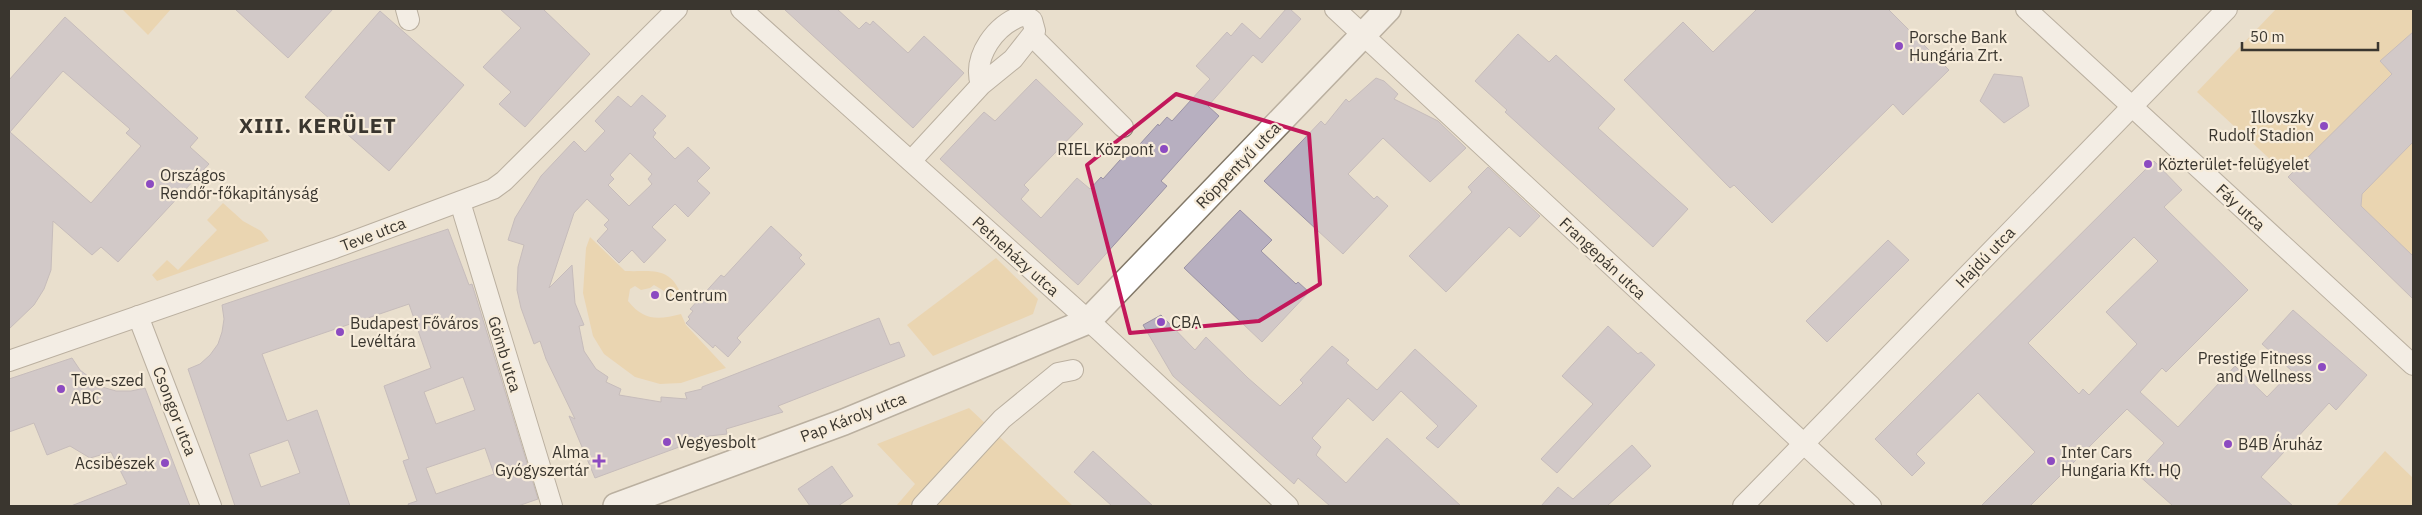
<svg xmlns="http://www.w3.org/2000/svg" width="2422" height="515" font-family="'IBM Plex Sans',sans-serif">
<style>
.green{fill:#ecca8f}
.building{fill:#b7afc0;stroke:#9b93a4;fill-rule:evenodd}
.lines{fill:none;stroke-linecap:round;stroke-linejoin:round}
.minor-casing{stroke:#827868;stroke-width:22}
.tertiary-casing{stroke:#827868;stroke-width:28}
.minor{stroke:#fff;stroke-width:20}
.tertiary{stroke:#fff;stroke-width:25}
.marked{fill:none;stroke:#c2185b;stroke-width:4;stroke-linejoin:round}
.poi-dot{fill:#8c4bc1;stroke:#f7ecda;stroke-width:2}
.labels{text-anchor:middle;stroke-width:4.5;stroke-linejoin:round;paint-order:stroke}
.poi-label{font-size:16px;fill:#3a362f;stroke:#f7ecda;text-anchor:start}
.street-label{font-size:16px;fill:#3a362f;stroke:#f7ecda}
.district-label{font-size:21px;font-weight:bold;letter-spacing:1px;fill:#3a362f;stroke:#f7ecda}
</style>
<rect width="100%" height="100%" fill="#e9dfcd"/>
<g class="green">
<polygon points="122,9 171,9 148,35"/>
<polygon points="2276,9 2413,9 2413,299 2288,177 2304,160 2272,161 2197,92"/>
<polygon points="223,203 243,221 261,231 269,241 157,281 152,275 167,260 178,270 217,230 207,220"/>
<path d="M590,237L625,271C653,272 671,266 682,297L675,302L668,301L664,291L654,285L650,288L641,290L635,286L630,289L628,301C644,321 658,320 681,314L686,325L726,368L681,383L660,384L635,377L604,354L593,336L583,293L586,248Z"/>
<polygon points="996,258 1038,299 1033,314 933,356 907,325"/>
<polygon points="969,408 1073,506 896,506 915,484 877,444"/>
<polygon points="2385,451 2413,478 2413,506 2336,506"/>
</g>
<g class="building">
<polygon points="235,9 333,9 288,58"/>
<polygon points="500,9 543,9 590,54 525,127 499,104 511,92 483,67 521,28"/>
<polygon points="784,9 837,9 859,29 866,22 870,25 873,21 908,53 924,36 964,73 913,128"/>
<polygon points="1286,9 1290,9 1301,19 1262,63 1253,55 1208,106 1219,116 1161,181 1167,186 1078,285 940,159 984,112 995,121 1036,79 1083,124 1024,185 1029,190 1021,199 1041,218 1077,178 1090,189 1101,177 1103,179 1128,151 1131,154 1158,124 1159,126 1167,117 1172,121 1210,79 1196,66 1227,32 1231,36 1242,23 1260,39"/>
<polygon points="1757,9 1888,9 1949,70 1903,115 1893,104 1772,223 1734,185 1730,188 1624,80 1683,22 1713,52"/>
<polygon points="380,11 464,85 389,171 305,97"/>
<path d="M65,17L198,138L190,147L209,164L118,262L101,247L92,255L53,221L51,270L44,289L34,305L9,329V80ZM63,71L130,129L126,133L141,146L91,203L10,132Z"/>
<polygon points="2413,32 2413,142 2362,194 2361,206 2413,256 2413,299 2288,177 2392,74 2380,61"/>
<polygon points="1518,34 1549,62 1556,55 1615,109 1598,128 1688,209 1653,247 1505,112 1507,110 1475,81"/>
<polygon points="1994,74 2022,77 2029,106 2004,123 1980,101"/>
<polygon points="1376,78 1384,81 1398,94 1394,99 1438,121 1466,148 1430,182 1383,138 1348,174 1374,199 1377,196 1388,206 1343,254 1264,181 1321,121 1325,125 1346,99 1349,102"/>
<path d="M642,95L666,116L653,130L656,133L653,137L675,159L688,147L710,168L697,181L710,193L688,217L675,204L652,227L666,240L644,263L632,250L619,263L597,241L608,229L604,225L609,220L587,199L574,213L549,288L572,265L575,303L584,325L579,326L584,351L596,369L608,377L606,382L621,389L619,395L661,402V397L687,399L685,393L702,389V387L879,318L890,345L899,342L905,356L778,406L783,412L726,429L727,434L709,436L595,478L569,416L575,419L546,359L540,341L534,344L521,308L517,290L518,267L524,245L508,240L515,218L541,176L574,141L585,152L605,131L595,121L618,96L631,107ZM630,153L652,174L648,179L652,184L629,206L608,185L614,179L610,175Z"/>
<path d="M2154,161L2182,190L2164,207L2248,290L2166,372L2162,368L2140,392L2178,427L2235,366L2267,397L2292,371L2262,344L2293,310L2367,375L2336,410L2329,403L2261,477L2293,506H2173L2136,473L2164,443L2127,409L2030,506H1981L2035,452L1978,393L1916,454L1925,463L1912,476L1875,439ZM2134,237L2158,261L2106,312L2137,344L2089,395L2083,389L2079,394L2028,343Z"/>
<polygon points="1488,167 1540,216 1520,237 1509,227 1446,292 1409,256 1472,192 1468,187"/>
<polygon points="1240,210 1272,240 1261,251 1296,284 1298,282 1309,292 1262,342 1184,268"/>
<polygon points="771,226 802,255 799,258 805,264 737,338 741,342 728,357 715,345 713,348 686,323 690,319 688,317 693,311 690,309 721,275 724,277"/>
<path d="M448,229L469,285L472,284L538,499L518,506H409L408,504L417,501L403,461L409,459L384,386L431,368L409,304L262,354L287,421L317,410L350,506H235L188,369L200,364L210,355L218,344L222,332L224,319L222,305ZM463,377L475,410L436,424L424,392ZM288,440L300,473L261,487L249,454ZM485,448L494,474L436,494L426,468Z"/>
<polygon points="1888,240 1909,260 1827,342 1806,321"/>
<polygon points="1161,315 1195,350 1206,337 1248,378 1280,406 1303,383 1300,380 1332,346 1349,360 1346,363 1377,390 1415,349 1477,406 1438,448 1426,438 1438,426 1401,391 1373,421 1348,398 1312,438 1321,447 1316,455 1346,483 1387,438 1461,506 1330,506 1298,478 1294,484 1173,376 1143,325"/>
<polygon points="1608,326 1638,354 1641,352 1655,365 1557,473 1541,459 1593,404 1562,376"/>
<polygon points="72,358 80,370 102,387 116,391 131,391 145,388 190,506 71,506 127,484 111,452 90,458 70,446 47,455 34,423 9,432 9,379"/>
<polygon points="1632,445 1651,466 1607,506 1541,506 1558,487 1573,499"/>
<polygon points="1093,451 1153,506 1112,506 1074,472"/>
<polygon points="832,466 853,496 838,506 810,506 798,489"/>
</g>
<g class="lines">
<g class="minor-casing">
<g id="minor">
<polyline points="406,9 409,20"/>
<polyline points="741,9 1100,331 1288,506"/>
<polyline points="1335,9 1871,506"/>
<polyline points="2026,9 2413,365"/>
<polyline points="1032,36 1123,127"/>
<path d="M911,161L981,85L1013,59L1035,31L1032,20L1024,15C996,24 972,56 981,85"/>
<polyline points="460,202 552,506"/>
<polyline points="138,316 211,506"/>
<polyline points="9,361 335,248 493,189 504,181 677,9"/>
<polyline points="922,506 1002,419 1058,373 1073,370"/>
<polyline points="1743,506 2227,9"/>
</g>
</g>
<g class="tertiary-casing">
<polyline id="tertiary" points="616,506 844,422 1088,321 1388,9"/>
</g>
<use href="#minor" class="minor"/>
<use href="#tertiary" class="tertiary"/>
</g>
<path d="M0 0H2422V515H0ZM1176,94L1309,134L1320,284L1259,321L1130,333L1087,165Z" fill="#e9dfcd" fill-opacity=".55" fill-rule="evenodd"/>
<path class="marked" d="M1176,94L1309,134L1320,284L1259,321L1130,333L1087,165Z"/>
<g class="poi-dot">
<circle cx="1899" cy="46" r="5"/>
<circle cx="2324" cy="126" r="5"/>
<circle cx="1164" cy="149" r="5"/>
<circle cx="2148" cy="164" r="5"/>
<circle cx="150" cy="184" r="5"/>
<circle cx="655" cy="295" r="5"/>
<circle cx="1161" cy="322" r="5"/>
<circle cx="340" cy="332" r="5"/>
<circle cx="2322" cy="367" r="5"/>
<circle cx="61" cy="389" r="5"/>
<circle cx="667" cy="442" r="5"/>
<circle cx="2228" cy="444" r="5"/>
<path d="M596.5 453.5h5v5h5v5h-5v5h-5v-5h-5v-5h5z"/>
<circle cx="2051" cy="461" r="5"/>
<circle cx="165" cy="463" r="5"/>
</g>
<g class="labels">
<g class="poi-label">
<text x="1909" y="43">Porsche Bank<tspan x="1909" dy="18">Hungária Zrt.</tspan></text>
<text x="2314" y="123" text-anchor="end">Illovszky<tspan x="2314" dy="18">Rudolf Stadion</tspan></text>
<text x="1154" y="155" text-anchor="end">RIEL Központ</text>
<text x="2158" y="170">Közterület-felügyelet</text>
<text x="160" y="181">Országos<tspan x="160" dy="18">Rendőr-főkapitányság</tspan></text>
<text x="665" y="301">Centrum</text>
<text x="1171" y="328">CBA</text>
<text x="350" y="329">Budapest Főváros<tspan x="350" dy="18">Levéltára</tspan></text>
<text x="2312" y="364" text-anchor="end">Prestige Fitness<tspan x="2312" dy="18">and Wellness</tspan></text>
<text x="71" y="386">Teve-szed<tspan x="71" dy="18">ABC</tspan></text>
<text x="677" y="448">Vegyesbolt</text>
<text x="2238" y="450">B4B Áruház</text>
<text x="589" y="458" text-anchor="end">Alma<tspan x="589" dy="18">Gyógyszertár</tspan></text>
<text x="2061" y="458">Inter Cars<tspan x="2061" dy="18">Hungaria Kft. HQ</tspan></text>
<text x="155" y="469" text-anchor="end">Acsibészek</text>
</g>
<g class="street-label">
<text transform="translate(1238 165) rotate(-46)" y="6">Röppentyű utca</text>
<text transform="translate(2241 207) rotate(43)" y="6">Fáy utca</text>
<text transform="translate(373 234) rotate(-21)" y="6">Teve utca</text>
<text transform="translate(1016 256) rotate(42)" y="6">Petneházy utca</text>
<text transform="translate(1985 257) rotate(-46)" y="6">Hajdú utca</text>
<text transform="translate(1603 258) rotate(43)" y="6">Frangepán utca</text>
<text transform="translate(505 354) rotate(73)" y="6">Gömb utca</text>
<text transform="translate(175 411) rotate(69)" y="6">Csongor utca</text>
<text transform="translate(853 417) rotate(-21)" y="6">Pap Károly utca</text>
</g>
<g class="district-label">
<text x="318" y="133">XIII. KERÜLET</text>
</g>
</g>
<rect width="2422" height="515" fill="none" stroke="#3a362f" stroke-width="20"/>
<path d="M2242 42v8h136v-8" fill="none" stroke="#3a362f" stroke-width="2.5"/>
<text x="2250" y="42" font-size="15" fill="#3a362f" stroke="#f7ecda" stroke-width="4" paint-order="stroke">50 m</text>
</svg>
